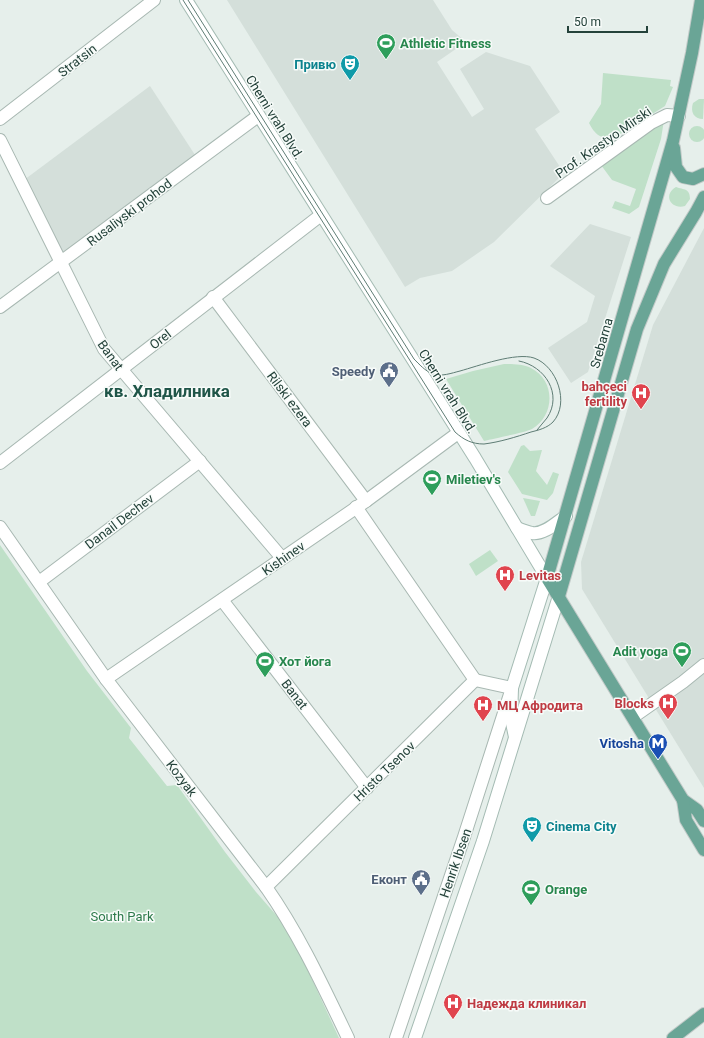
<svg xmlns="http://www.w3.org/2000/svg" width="704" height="1038" font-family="Roboto,sans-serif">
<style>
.built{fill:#d4dfda}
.green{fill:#bfe0c8}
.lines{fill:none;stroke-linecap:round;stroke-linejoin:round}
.minor-casing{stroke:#a8b8b2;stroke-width:14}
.secondary-casing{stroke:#a4bbb3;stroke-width:14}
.primary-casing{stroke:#c2cac8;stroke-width:14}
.minor{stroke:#fff;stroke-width:12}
.secondary{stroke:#fff;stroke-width:12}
.primary{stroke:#6aa596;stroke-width:12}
.tram{stroke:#5f7d75;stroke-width:1}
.labels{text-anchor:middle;stroke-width:3;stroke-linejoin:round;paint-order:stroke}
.leisure-label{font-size:13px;font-weight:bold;fill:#27864d;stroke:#f7fbf9;text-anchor:start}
.street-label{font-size:13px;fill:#24423a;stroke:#f7fbf9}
.culture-label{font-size:13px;font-weight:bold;fill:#0d838f;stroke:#f7fbf9;text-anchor:end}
.service-label{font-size:13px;font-weight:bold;fill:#4e5e75;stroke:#f7fbf9;text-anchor:end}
.health-label{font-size:13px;font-weight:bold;fill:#be3a42;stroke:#f7fbf9;text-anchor:start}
.transit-label{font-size:13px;font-weight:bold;fill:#164399;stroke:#f7fbf9;text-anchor:end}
.park-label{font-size:13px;fill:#2d7a4b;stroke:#f7fbf9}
.district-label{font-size:17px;font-weight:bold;fill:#1f5548;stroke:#f7fbf9}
</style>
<rect width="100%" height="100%" fill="#e6efeb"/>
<g class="built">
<polygon points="227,0 433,0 452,30 466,42 437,62 472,117 484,109 460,69 486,52 530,66 560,112 535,129 564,173 494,242 452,271 420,278 405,287"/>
<polygon points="150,86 197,158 62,258 24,180"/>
<polygon points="590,224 631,237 588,372 571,383 548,348 587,322 595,296 550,266"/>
<polygon points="704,228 704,788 582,589 581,562 653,325"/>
</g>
<g class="green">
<path d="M603,73L671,80L670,86L673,87L665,106L614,138C601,139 595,135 589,123L601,104Z"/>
<path d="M699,99H704L703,119C694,119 690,112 693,103Z"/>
<polygon points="664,120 661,139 639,207 629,214 612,208 615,201 630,206 636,189 612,180 601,165"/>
<circle cx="697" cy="134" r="8"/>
<path d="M676,187C684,190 690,188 690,199L685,206C670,210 663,194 676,187Z"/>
<path d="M504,364C513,364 523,364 531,368C556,381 555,415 532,429C524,433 495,438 484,441L446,379L473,371Z"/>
<polygon points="524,445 530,451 542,450 536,471 547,485 553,472 559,474 553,493 547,500 522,494 508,472 521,446"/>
<polygon points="523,498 540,501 535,516 531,516"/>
<polygon points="0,545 87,671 131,728 129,738 167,786 177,785 225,852 256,892 284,924 299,951 339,1038 0,1038"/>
<polygon points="490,550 498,561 476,576 469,564"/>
</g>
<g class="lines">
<g class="minor-casing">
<g id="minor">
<polyline points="0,119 154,0"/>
<polyline points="0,140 104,349 282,558"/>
<polyline points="547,198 651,123 667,115 679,116"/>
<polyline points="213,297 366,501"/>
<polyline points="0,307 258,116"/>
<polyline points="0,463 321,215"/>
<polyline points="356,507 475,680"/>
<path d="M0,527L106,679L266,887C299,934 323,986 348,1038"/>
<polyline points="39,582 200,461"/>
<polyline points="222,600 367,788"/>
<polyline points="106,679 366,501 458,433"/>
<polyline points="633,717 683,682 704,665"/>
<polyline points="266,887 475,680"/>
<polyline points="396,1038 464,837 512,688 475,680"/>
</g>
</g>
<g class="secondary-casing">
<g id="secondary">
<polyline points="186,0 475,458 547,578 512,688 511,718 515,737"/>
<path d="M517,528C522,530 527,532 532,533C544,535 557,522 566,516"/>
<polyline points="415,1038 483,841 559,596"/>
</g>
</g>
<g class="primary-casing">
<g id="primary">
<polyline points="701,0 692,53 673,141 547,578 683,800 697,810 704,821"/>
<polyline points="674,148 676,167 683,177 693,179 704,174"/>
<polyline points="559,596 637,329 664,264 696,212 704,197"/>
<polyline points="683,800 686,820 704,850"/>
<polyline points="673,1038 704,1014"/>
</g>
</g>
<use href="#minor" class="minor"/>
<use href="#secondary" class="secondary"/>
<use href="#primary" class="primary"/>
<g class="tram">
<path d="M183,0L455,432C464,440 472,444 484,444C500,442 516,437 531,432C539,430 547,428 553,422C570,403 557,366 534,358C516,352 478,366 460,371C452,373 441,377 433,374C425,371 419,364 414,359L188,0"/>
<path d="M519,361C545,366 563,394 547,418C544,422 540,426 537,430"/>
</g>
</g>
<defs>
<g id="stadium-pin" transform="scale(1)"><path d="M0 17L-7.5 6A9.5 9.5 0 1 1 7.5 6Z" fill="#2e9e5b" stroke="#f7fbf9"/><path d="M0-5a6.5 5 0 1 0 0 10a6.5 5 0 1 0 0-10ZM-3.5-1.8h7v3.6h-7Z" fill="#fff"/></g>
<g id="theatre-pin" transform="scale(1)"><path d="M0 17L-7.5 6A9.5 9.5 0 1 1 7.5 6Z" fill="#0f9aa8" stroke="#f7fbf9"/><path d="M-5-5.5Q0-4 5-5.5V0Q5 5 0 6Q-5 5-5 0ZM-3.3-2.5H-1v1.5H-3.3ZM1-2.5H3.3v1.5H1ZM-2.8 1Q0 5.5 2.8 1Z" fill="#fff"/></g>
<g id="civic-pin" transform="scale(1)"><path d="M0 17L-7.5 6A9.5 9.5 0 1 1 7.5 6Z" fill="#5c6f8a" stroke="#f7fbf9"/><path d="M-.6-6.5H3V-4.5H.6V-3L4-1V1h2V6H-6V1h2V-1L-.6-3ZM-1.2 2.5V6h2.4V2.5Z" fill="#fff"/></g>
<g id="hospital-pin" transform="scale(1)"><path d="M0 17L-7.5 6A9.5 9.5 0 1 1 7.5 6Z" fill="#e0444e" stroke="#f7fbf9"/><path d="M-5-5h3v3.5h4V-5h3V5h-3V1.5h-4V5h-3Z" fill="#fff"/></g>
<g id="metro-pin" transform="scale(1)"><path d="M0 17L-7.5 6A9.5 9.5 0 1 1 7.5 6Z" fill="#1a4fb4" stroke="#f7fbf9"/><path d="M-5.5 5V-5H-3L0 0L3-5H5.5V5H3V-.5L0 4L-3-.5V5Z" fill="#fff"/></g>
</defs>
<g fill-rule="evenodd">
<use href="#stadium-pin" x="386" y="43"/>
<use href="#theatre-pin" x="350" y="64"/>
<use href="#civic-pin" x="389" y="371"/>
<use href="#hospital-pin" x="641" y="393"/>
<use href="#stadium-pin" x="432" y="479"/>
<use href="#hospital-pin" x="505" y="575"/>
<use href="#stadium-pin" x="682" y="651"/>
<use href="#stadium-pin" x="265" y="661"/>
<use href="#hospital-pin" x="668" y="703"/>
<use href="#hospital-pin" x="483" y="705"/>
<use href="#metro-pin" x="658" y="743"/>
<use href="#theatre-pin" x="532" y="826"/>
<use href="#civic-pin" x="421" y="879"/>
<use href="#stadium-pin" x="531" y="889"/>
<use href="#hospital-pin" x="453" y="1003"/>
</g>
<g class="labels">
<g class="leisure-label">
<text x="400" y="48">Athletic Fitness</text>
<text x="446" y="484">Miletiev's</text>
<text x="668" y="656" text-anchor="end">Adit yoga</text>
<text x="279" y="666">Хот йога</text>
<text x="545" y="894">Orange</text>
</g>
<g class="street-label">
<text transform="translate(77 60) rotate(-38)" y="5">Stratsin</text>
<text transform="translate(275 117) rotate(58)" y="5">Cherni vrah Blvd.</text>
<text transform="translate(603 142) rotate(-35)" y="5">Prof. Krastyo Mirski</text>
<text transform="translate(129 212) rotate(-37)" y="5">Rusaliyski prohod</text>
<text transform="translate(160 339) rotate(-38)" y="5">Orel</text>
<text transform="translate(601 343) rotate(-74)" y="5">Srebarna</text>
<text transform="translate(111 355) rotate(54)" y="5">Banat</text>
<text transform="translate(448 391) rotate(58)" y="5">Cherni vrah Blvd.</text>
<text transform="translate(290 399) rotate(53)" y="5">Rilski ezera</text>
<text transform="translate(119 521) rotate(-37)" y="5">Danail Dechev</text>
<text transform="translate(283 558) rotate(-35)" y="5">Kishinev</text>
<text transform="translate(295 694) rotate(52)" y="5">Banat</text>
<text transform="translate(384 771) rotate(-44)" y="5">Hristo Tsenov</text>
<text transform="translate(182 778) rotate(53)" y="5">Kozyak</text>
<text transform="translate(455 863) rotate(-71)" y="5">Henrik Ibsen</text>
</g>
<g class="culture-label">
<text x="336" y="69">Привю</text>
<text x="546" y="831" text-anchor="start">Cinema City</text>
</g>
<g class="service-label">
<text x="375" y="376">Speedy</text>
<text x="407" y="884">Еконт</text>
</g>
<g class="health-label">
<text x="627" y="391" text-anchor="end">bahçeci<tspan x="627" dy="15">fertility</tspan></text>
<text x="519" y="580">Levitas</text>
<text x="654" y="708" text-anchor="end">Blocks</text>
<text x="497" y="710">МЦ Афродита</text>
<text x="467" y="1008">Надежда клиникал</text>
</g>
<g class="transit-label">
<text x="644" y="748">Vitosha</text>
</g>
<g class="park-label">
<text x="122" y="921">South Park</text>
</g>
<g class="district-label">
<text x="167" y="397">кв. Хладилника</text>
</g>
</g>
<path d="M568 26v6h79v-6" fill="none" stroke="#24423a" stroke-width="2"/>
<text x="574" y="26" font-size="12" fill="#24423a" stroke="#f7fbf9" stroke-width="3" paint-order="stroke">50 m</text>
</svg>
